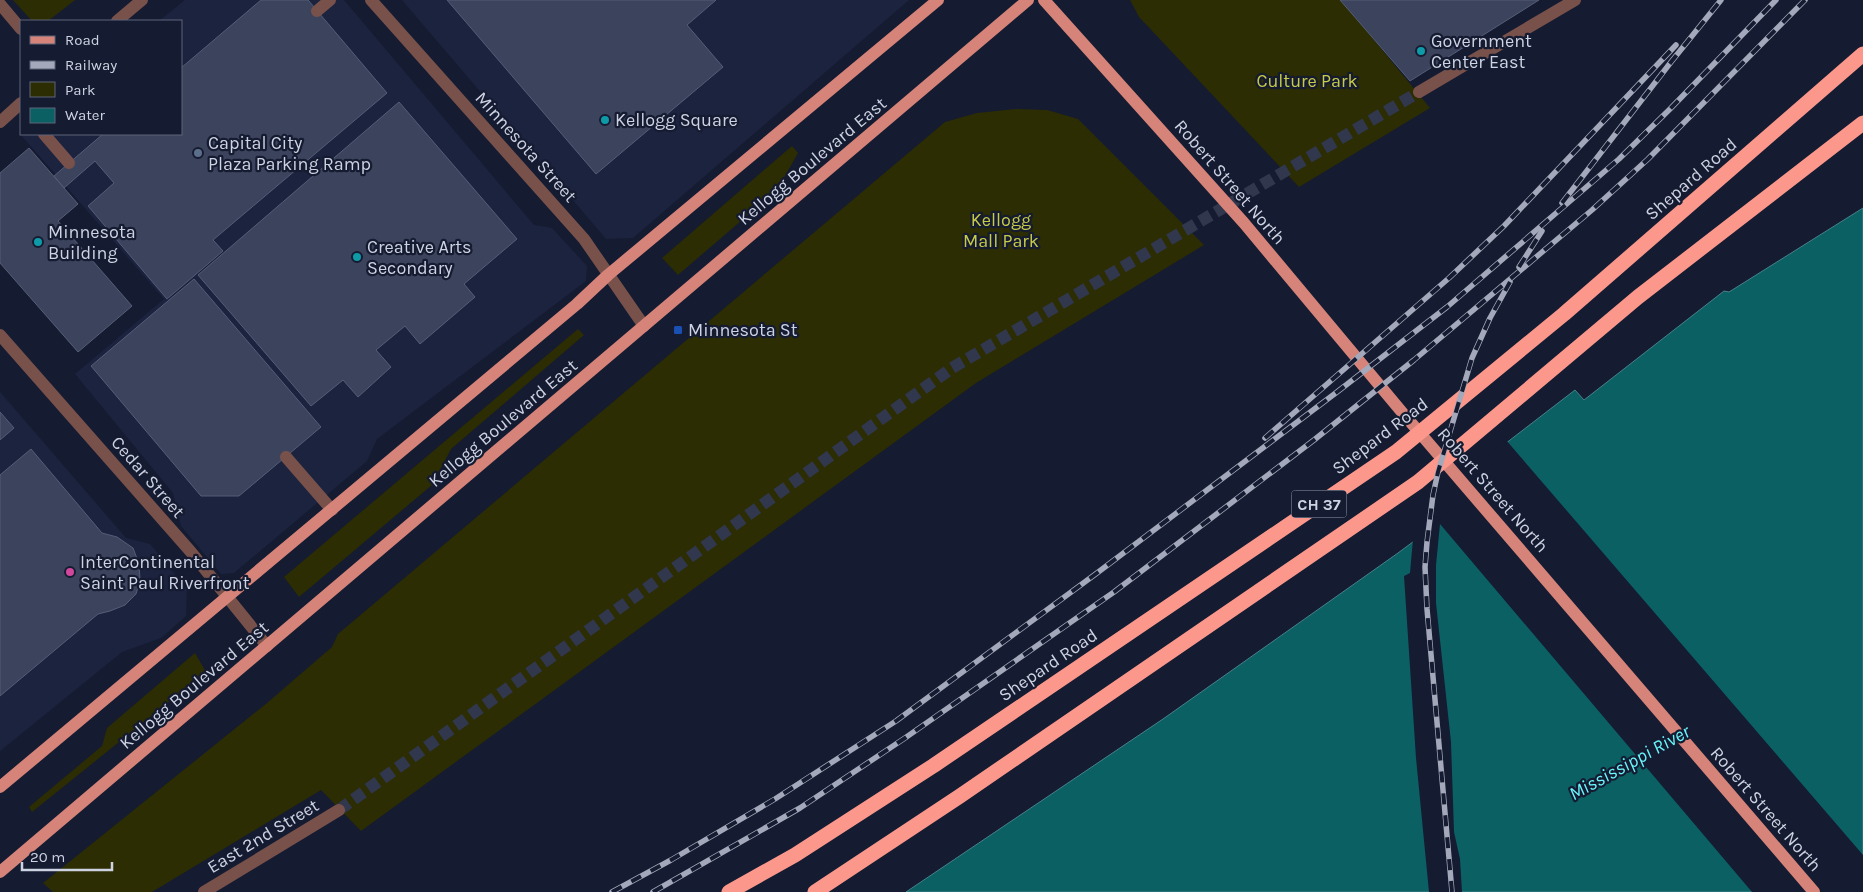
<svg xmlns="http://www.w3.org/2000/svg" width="1863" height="892" font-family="Karla,sans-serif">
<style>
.built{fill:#1c233f}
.green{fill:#2c2d02}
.water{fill:#0b6064;stroke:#46828a}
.pier{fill:#151b31}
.building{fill:#3c445d;stroke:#555d77}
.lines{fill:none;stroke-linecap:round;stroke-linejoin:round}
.minor-tunnel{stroke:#31374c;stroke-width:12;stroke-dasharray:12 6;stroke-linecap:butt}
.minor{stroke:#78514b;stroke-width:12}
.major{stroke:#d68479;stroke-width:12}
.highway{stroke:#fb988b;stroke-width:15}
.rail-casing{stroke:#a3a8ba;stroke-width:5.5}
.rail{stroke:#151b31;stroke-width:4;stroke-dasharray:11;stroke-linecap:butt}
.culture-dot{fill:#0f9aa8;stroke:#151b31;stroke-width:2}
.service-dot{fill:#5c6f8a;stroke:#151b31;stroke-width:2}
.transit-dot{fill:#1a4fb4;stroke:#151b31;stroke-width:2}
.hotel-dot{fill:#d1479c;stroke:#151b31;stroke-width:2}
.labels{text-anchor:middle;stroke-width:4.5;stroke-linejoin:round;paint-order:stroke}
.shield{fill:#151b31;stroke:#969cae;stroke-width:1}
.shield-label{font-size:16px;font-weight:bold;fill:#ced3e3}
.poi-label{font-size:18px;fill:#ced3e3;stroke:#151b31;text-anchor:start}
.park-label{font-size:18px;fill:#c7cb47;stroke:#151b31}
.street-label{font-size:18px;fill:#ced3e3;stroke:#151b31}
.water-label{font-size:19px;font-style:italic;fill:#69f6fc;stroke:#151b31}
</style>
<rect width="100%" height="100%" fill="#151b31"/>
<g class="built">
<polygon points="185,0 344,0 534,225 552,228 587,266 586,281 377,439 367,461 234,573 221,574 181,526 173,493 75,374 164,299 21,135 23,134 181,134 181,21 159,21"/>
<polygon points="402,0 909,0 633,238 606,239"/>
<polygon points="0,392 126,538 150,544 187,589 186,616 161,638 122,652 0,751"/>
</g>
<g class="green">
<polygon points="13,0 75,0 48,21 32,21"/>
<polygon points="1130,0 1341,0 1430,108 1299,187 1139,17"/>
<polygon points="1016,109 1047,110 1078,119 1204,245 976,383 361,831 321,790 152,892 53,892 43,883 267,703 332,647 338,634 945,122 977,113"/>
<polygon points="792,146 798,153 777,190 678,275 662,258"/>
<polygon points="578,329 584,335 451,449 432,485 299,597 284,577"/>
<polygon points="195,653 206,672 32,812 29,807 102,746 107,728"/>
</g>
<polygon class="water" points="1863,208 1863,892 906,892 1163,719 1398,553 1503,475 1488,457 1575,390 1584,400 1724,291 1729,292"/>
<polygon class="pier" points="1506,440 1863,855 1863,892 1752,892 1440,524 1436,565 1436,603 1451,742 1454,832 1460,859 1462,892 1429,892 1416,758 1404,576 1410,573 1413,539 1500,475 1485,457"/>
<g class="building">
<polygon points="261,0 308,0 387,93 213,240 223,251 167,299 88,206 114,183 95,161 64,188 54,176 103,134 181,134 181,68"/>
<polygon points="447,0 716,0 687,25 723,67 596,174"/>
<polygon points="1340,0 1539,0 1410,81"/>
<polygon points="399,102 517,239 464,284 475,297 420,344 405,326 376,350 391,367 358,397 343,380 311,406 198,275"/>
<polygon points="29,148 78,204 58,221 132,306 78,352 0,263 0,173"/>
<polygon points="194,279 321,427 239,496 201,496 91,366"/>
<polygon points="0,412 14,428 0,440"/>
<polygon points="31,449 102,533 117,537 133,548 139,564 140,580 136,594 125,605 110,611 98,614 0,696 0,475"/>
</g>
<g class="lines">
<polyline class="minor-tunnel" points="339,810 952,368 1419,92"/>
<g class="minor">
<polyline points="371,0 584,239 644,326"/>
<polyline points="0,4 21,29"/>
<polyline points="317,11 330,0"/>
<polyline points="117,21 142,0"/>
<polyline points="1419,92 1575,0"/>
<polyline points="0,122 21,103"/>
<polyline points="44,134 69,163"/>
<polyline points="0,335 191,552 267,646"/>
<polyline points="286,457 332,510"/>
<polyline points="204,892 339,810"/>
</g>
<g class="major">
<polyline points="1044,0 1244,223 1401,411 1814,892"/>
<polyline points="0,787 577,304 608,275 938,0"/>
<polyline points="0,872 1028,0"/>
</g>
<g class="highway">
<polyline points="729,892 795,855 933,766 1396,452 1564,314 1863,54"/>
<polyline points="815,892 960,796 1418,482 1638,297 1863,123"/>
</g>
<g class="rail-casing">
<g id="rail">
<polyline points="1562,203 1671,62 1721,0"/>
<polyline points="1519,267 1542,231"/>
<polyline points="1265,438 1449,278 1504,226 1676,45"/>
<polyline points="612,892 671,860 775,799 896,721 1097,573 1337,392 1447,307 1619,159 1670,109 1776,0"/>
<polyline points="653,892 800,808 905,738 1114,592 1314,440 1414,360 1592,210 1648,159 1805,0"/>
<polyline points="1452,892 1427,609 1425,567 1427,542 1433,495 1438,472 1472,358 1490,318 1510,282"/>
</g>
</g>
<use href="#rail" class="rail"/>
</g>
<g class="culture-dot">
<circle cx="1421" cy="51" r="5"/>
<circle cx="605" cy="120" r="5"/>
<circle cx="38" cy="242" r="5"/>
<circle cx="357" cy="257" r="5"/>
</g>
<circle class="service-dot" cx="198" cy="153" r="5"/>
<rect class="transit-dot" x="673" y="325" width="10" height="10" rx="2.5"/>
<circle class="hotel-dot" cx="70" cy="572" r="5"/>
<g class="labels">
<rect class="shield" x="1291.5" y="490.5" width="55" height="27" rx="4"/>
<g class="shield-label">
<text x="1319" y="510">CH 37</text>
</g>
<g class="poi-label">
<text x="1431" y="47">Government<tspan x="1431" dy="21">Center East</tspan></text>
<text x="615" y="126">Kellogg Square</text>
<text x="208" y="149">Capital City<tspan x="208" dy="21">Plaza Parking Ramp</tspan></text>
<text x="48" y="238">Minnesota<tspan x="48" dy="21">Building</tspan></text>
<text x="367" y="253">Creative Arts<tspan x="367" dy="21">Secondary</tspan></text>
<text x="688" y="336">Minnesota St</text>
<text x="80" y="568">InterContinental<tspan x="80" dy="21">Saint Paul Riverfront</tspan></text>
</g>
<g class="park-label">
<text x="1307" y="87">Culture Park</text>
<text x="1001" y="226">Kellogg<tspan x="1001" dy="21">Mall Park</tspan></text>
</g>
<g class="street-label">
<text transform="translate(526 147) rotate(48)" y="6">Minnesota Street</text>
<text transform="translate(812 161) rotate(-40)" y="6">Kellogg Boulevard East</text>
<text transform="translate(1691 179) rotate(-41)" y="6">Shepard Road</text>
<text transform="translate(1230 182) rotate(49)" y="6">Robert Street North</text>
<text transform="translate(503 423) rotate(-40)" y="6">Kellogg Boulevard East</text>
<text transform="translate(1380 436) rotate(-37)" y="6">Shepard Road</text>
<text transform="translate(148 477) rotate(49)" y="6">Cedar Street</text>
<text transform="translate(1493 490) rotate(49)" y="6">Robert Street North</text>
<text transform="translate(1048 665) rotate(-34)" y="6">Shepard Road</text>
<text transform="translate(194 685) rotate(-40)" y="6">Kellogg Boulevard East</text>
<text transform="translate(1766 809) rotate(49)" y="6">Robert Street North</text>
<text transform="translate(263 836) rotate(-31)" y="6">East 2nd Street</text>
</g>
<g class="water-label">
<text transform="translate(1629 762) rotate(-29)" y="7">Mississippi River</text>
</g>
</g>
<rect x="20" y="20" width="162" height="115" fill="#151b31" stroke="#5f6578"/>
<rect x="30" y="36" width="25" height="8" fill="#d68479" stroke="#5f6578"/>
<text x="65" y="45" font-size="15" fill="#ced3e3">Road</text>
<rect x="30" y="61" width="25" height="8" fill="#a3a8ba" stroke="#5f6578"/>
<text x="65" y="70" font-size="15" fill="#ced3e3">Railway</text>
<rect x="30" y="82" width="25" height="15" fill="#2c2d02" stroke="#5f6578"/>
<text x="65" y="95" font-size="15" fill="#ced3e3">Park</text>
<rect x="30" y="108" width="25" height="15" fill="#0b6064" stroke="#5f6578"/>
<text x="65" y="120" font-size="15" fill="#ced3e3">Water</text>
<path d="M22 862v8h90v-8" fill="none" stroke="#ced3e3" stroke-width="2.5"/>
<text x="30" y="862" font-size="15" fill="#ced3e3" stroke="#151b31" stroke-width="4" paint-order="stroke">20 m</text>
</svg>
